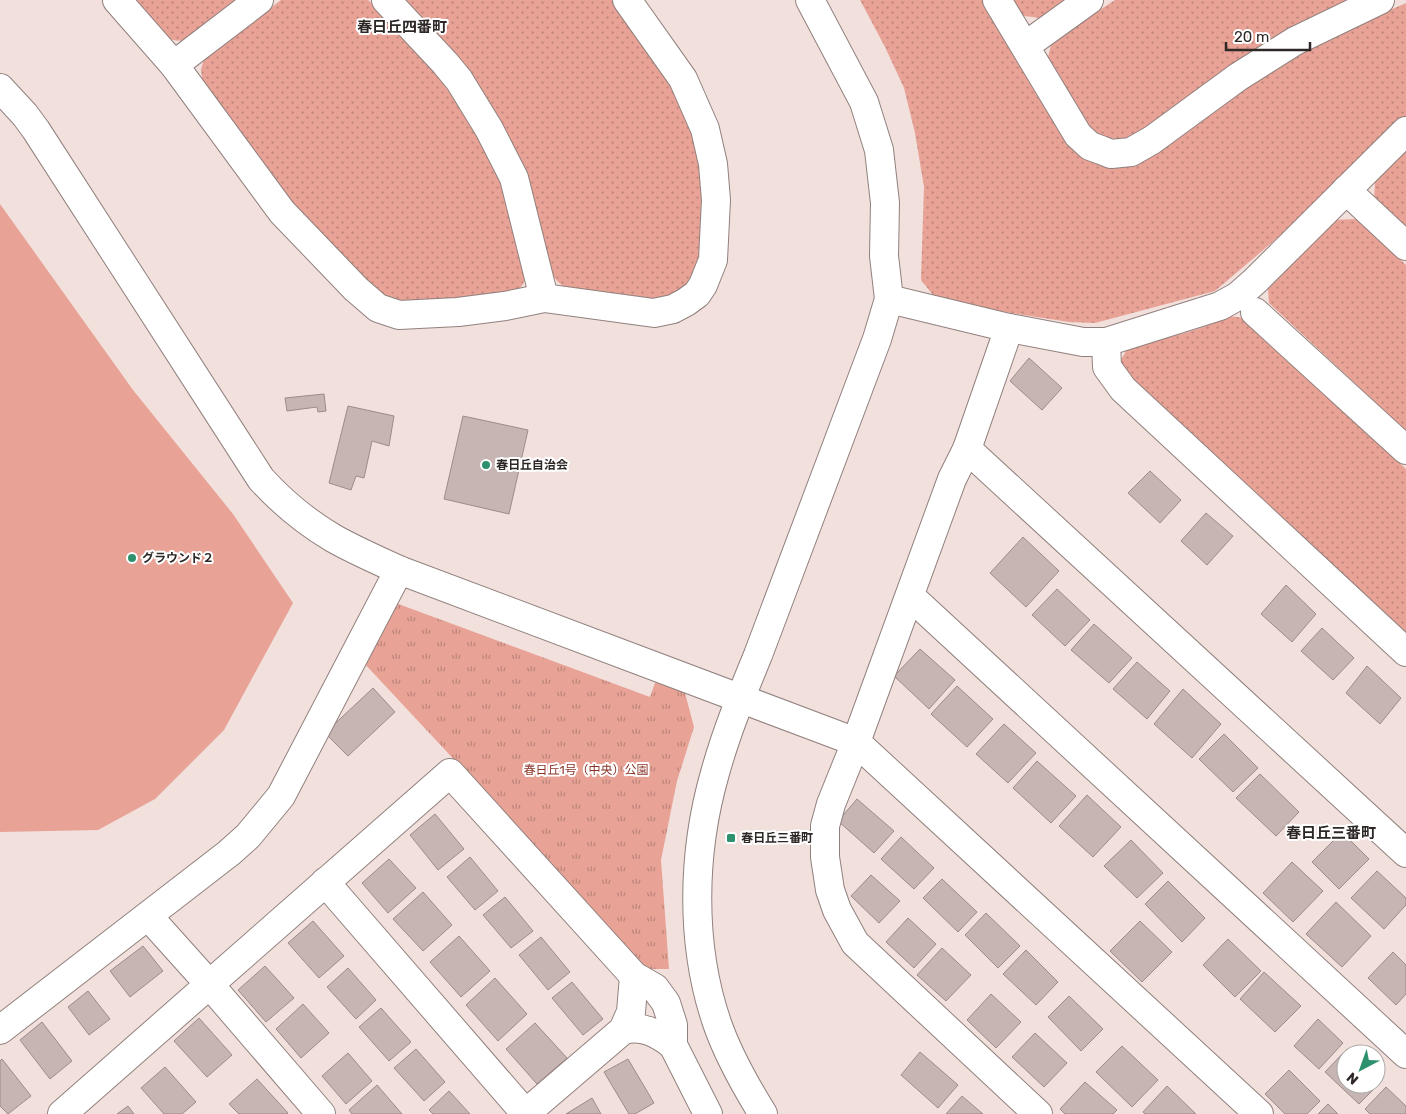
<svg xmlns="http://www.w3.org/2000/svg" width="1406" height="1114" font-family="Rubik,'Noto Sans JP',sans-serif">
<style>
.grass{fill:url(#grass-dots)}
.park{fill:url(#park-tufts)}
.garden{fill:#e8a296}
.building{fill:#c6b5b2;stroke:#9c8c89}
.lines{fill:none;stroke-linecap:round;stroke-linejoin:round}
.street-casing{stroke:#91817e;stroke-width:30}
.secondary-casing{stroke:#91817e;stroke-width:30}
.street{stroke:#fff;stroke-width:28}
.secondary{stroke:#fff;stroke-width:28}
.poi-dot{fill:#2d916d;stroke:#fff;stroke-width:2}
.labels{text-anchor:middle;stroke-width:4;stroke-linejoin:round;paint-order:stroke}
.poi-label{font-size:12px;font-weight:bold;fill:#2d2726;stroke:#fff;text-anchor:start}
.park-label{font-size:12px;fill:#893329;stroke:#fff}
.quarter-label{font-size:15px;font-weight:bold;fill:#2d2726;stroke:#fff}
</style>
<defs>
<pattern id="grass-dots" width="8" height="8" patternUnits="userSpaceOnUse" patternTransform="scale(1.25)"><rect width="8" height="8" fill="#e8a296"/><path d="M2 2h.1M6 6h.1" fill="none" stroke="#bc847a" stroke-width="1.8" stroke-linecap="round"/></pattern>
<pattern id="park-tufts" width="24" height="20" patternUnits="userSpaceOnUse" patternTransform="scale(1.25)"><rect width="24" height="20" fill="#e8a296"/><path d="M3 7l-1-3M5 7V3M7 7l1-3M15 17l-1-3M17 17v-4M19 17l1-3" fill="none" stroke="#bc847a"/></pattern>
</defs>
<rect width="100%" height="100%" fill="#f2e0dd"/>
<g class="grass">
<path d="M133,0H239L186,40C163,46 147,16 133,0Z"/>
<polygon points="281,0 368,0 379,9 434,72 448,90 477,135 502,187 525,280 521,287 514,292 494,297 400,302 375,293 292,206 202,79 201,69 204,60"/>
<path d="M401,0H613C640,38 669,76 688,119C701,148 711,250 694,276C687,287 675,295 664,298C652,301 638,298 626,297C607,295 588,293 569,291L558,282L550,272L526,180Z"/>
<polygon points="860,0 984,0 1009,38 1068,145 1084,157 1158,151 1302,49 1406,3 1406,116 1335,189 1215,291 1095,323 1069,322 993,310 933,295 921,280 924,187 915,133 904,88 885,47"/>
<polygon points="1008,0 1066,0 1040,18 1017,15"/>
<polygon points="1115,0 1352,0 1135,136 1123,139 1103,138 1091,130 1047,61 1052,41"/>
<polygon points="1406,151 1406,229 1374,200 1375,182"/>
<polygon points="1357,219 1406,265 1406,431 1269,303 1268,289 1334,220"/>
<path d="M1228,316L1245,318L1406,469V633L1137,384L1118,364L1130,345C1167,338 1195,333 1228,316Z"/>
</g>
<polygon class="park" points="393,602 650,697 656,680 685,693 694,727 677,781 661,860 669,969 651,969 637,961 476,783 362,661"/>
<polygon class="garden" points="0,204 133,390 233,514 293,603 224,730 155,799 98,830 0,832"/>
<g class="building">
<polygon points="1029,358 1062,388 1042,410 1010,381"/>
<polygon points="324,394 326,411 318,412 317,407 287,411 285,398"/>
<polygon points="348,406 394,416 389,446 372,441 364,478 356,476 351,490 329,483"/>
<polygon points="463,416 528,430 509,514 444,499"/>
<polygon points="1150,471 1181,500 1160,523 1128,493"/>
<polygon points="1206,513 1233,536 1207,565 1181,541"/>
<polygon points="1023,537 1059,571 1026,607 990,573"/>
<polygon points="1286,585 1316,614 1292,642 1261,614"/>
<polygon points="1057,589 1090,620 1065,646 1032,615"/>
<polygon points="1094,624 1132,658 1109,683 1071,650"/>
<polygon points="1322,628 1354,658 1333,680 1301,651"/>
<polygon points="920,649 955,680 929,709 894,676"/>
<polygon points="1137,662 1170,691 1147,719 1113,689"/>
<polygon points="1367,666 1401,698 1380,724 1346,693"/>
<polygon points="957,686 993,719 967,747 931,714"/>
<polygon points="373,688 395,712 348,756 325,733"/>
<polygon points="1183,689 1221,724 1192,758 1154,724"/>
<polygon points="1004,724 1036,753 1008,783 976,754"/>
<polygon points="1224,734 1258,768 1233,792 1199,759"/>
<polygon points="1037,761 1076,796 1051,823 1013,788"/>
<polygon points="1260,774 1299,812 1276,836 1236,798"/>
<polygon points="1087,795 1121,827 1093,857 1059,826"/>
<polygon points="857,799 894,831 874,853 838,821"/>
<polygon points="435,814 464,849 438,870 410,835"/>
<polygon points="1342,832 1369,859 1339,889 1312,862"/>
<polygon points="901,837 934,868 914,889 881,859"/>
<polygon points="1131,840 1163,873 1137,898 1104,866"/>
<polygon points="470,857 498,891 475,910 447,877"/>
<polygon points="389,859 416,888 388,913 362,883"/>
<polygon points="1292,862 1323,891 1293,922 1263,893"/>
<polygon points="1377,871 1406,898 1406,905 1384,929 1351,898"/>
<polygon points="871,875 900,901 879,923 851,896"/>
<polygon points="942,879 977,912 958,932 923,898"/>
<polygon points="1168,881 1205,918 1182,942 1145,904"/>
<polygon points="423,892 452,925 423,951 393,919"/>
<polygon points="505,897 533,931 511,948 483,915"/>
<polygon points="1336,902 1371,936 1342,967 1306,934"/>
<polygon points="986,913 1020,946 998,968 965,935"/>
<polygon points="908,918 936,944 914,968 886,942"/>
<polygon points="313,921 344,956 319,978 288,943"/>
<polygon points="1140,921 1172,952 1142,982 1110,951"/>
<polygon points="459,936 490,971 461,997 430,962"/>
<polygon points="541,937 570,972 548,990 519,955"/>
<polygon points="1228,939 1261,971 1235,997 1203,965"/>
<polygon points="143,946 163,971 130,997 110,971"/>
<polygon points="942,948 971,975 946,1001 917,975"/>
<polygon points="1026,950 1058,982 1036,1005 1003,974"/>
<polygon points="1393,952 1406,965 1406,994 1396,1005 1368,978"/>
<polygon points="265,966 294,998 266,1022 238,990"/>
<polygon points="348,968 376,1000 356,1019 327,987"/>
<polygon points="1264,972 1301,1006 1275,1032 1240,999"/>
<polygon points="495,978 527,1014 498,1041 466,1005"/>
<polygon points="572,982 603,1019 583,1035 552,998"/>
<polygon points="88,991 110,1019 89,1035 68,1007"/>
<polygon points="991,994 1021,1022 996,1048 967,1020"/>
<polygon points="1069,996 1103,1029 1081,1051 1048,1017"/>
<polygon points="303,1004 329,1033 301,1058 276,1029"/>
<polygon points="381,1008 411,1042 389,1061 359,1027"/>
<polygon points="199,1018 232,1055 207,1077 174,1041"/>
<polygon points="1318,1019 1343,1043 1319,1069 1294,1046"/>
<polygon points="42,1022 72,1061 50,1079 20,1040"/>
<polygon points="535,1023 567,1058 537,1084 506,1049"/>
<polygon points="1035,1033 1067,1063 1044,1087 1012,1057"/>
<polygon points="1122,1046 1158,1080 1132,1107 1096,1072"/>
<polygon points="416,1049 445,1082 424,1101 394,1068"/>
<polygon points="1347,1049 1351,1054 1346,1054 1346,1084 1376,1084 1376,1078 1381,1082 1359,1104 1325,1072"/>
<polygon points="920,1052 958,1085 938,1108 901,1075"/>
<polygon points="348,1053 372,1081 346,1104 322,1076"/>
<polygon points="2,1059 31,1096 8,1114 0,1106 0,1061"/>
<polygon points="628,1059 654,1103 635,1114 629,1114 604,1072"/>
<polygon points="165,1067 196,1102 182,1114 164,1114 141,1088"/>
<polygon points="1289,1070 1320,1101 1307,1114 1285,1114 1265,1094"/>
<polygon points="257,1079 288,1113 286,1114 239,1114 229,1104"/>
<polygon points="1085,1082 1117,1110 1113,1114 1065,1114 1060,1109"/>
<polygon points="377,1085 402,1114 352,1114 349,1110"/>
<polygon points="1167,1086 1196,1114 1145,1114 1143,1112"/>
<polygon points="1386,1087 1406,1106 1406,1114 1370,1114 1365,1109"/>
<polygon points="449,1091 470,1114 433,1114 429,1110"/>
<polygon points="962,1096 983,1114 946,1114"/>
<polygon points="592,1098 601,1114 566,1114"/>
<polygon points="1328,1104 1338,1114 1318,1114"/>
<polygon points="128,1106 134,1114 117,1114"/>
</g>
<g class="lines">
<g class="street-casing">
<g id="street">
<polyline points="117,0 174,65 282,212 356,289 378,308 399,315 458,312 505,306 544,298 654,313 673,309 686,302 697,294 703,285 713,260 716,200 713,164 705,129 683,79 627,0"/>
<polyline points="386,0 445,63 459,80 489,129 514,178 544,298"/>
<polyline points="997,0 1078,135 1090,146 1101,150 1111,154 1131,152 1152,140 1238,77 1295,41 1380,0"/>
<polyline points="1025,46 1089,0"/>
<polyline points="174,65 259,0"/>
<path d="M0,88L25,115L36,130L261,479C282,502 306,522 333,538C354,550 377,560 399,570L856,742L1259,1114"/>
<polyline points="1346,190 1406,246"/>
<polyline points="889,299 1009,328 1083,342 1106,342 1220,306 1238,296 1255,281 1406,131"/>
<polyline points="1255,312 1406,450"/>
<polyline points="1009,328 967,449 952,479 856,742 831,804 825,826 825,857 830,890 837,910 855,943 1038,1114"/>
<polyline points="1106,342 1107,367 1123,389 1406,652"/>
<polyline points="967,449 1406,853"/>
<polyline points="910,596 1406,1054"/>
<polyline points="325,882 526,1114"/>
<polyline points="148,916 210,985 321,1114"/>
<polyline points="0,1030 229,853 248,836 281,796 399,570"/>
<path d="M623,1030C643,1025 657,1033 673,1045"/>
<polyline points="62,1114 450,773 634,976 655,988 666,1003 673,1025 673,1045 708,1114"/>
<polyline points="525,1114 623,1030 631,1012 634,976"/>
</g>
</g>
<g class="secondary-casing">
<path id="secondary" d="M763,1114C745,1085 728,1055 717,1023C690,944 692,853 715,773C726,733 742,694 758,655L877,339L889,299L884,256L885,203L879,150L864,102L810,0"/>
</g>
<use href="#street" class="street"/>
<use href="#secondary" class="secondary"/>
</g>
<g class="poi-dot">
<circle cx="486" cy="465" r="5"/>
<circle cx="132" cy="558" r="5"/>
<rect x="726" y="833" width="10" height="10" rx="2.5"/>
</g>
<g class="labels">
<g class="poi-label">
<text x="496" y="469">春日丘自治会</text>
<text x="142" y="562">グラウンド２</text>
<text x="741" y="842">春日丘三番町</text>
</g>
<g class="park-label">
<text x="586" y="774">春日丘1号（中央）公園</text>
</g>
<g class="quarter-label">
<text x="402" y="32">春日丘四番町</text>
<text x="1331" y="838">春日丘三番町</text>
</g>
</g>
<g transform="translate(1361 1069) rotate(221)"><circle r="24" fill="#ffffff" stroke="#aba9a8"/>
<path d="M0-4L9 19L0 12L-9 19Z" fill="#2d916d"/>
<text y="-8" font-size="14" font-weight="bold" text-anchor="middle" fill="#2d2726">N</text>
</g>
<path d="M1226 42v8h84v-8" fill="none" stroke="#2d2726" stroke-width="2.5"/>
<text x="1234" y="42" font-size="15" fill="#2d2726" stroke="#ffffff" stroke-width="4" paint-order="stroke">20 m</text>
</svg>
